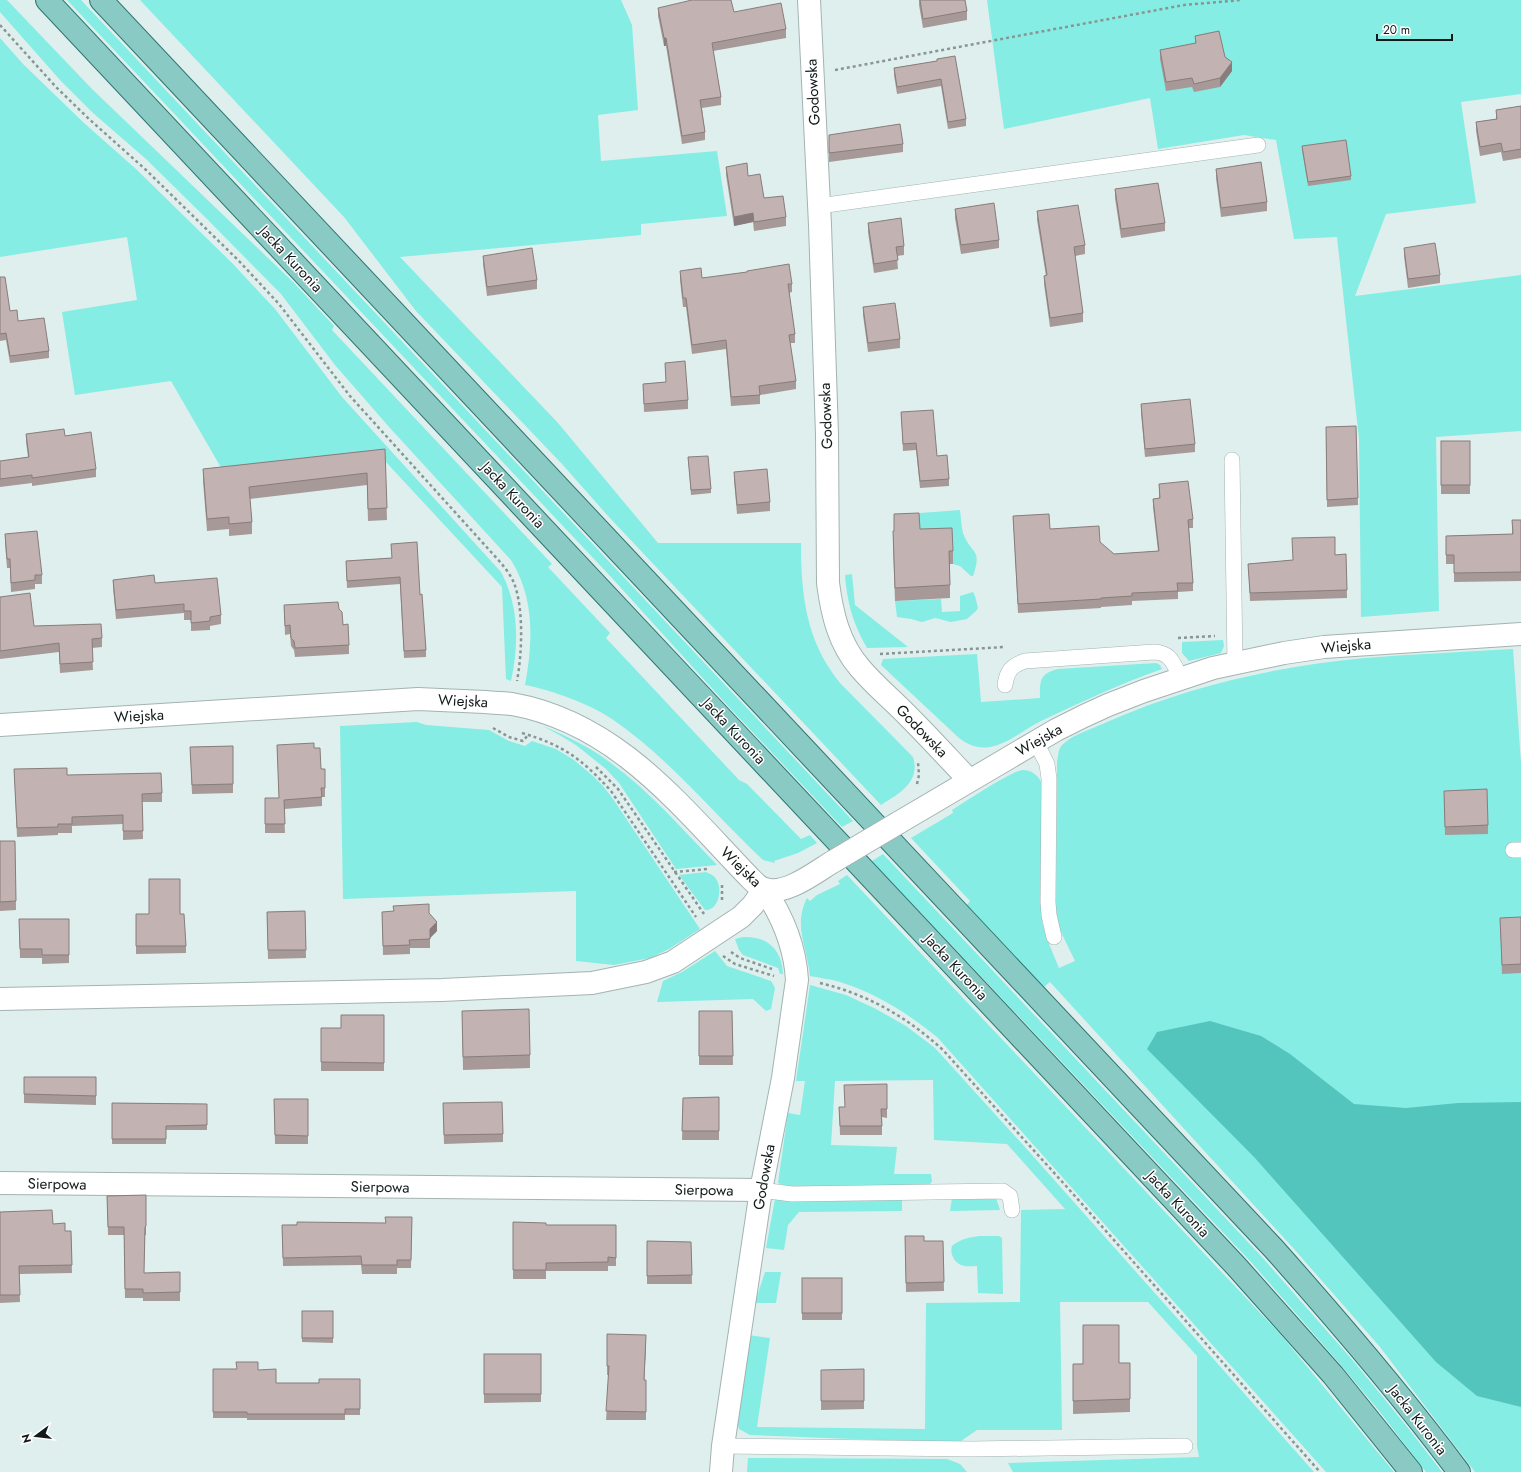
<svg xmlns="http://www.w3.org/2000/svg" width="1521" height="1472" font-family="Jost,sans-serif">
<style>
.green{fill:#85ede4}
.forest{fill:#53c5bd}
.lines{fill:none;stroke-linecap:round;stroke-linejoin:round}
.service-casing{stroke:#a3b3b1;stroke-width:16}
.minor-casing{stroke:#a3b3b1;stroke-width:24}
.tertiary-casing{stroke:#a3b3b1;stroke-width:24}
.primary-casing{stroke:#2e7570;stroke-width:24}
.path{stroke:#899594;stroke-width:2.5;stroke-dasharray:3 3;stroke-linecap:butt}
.service{stroke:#fff;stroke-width:15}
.minor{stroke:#fff;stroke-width:22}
.tertiary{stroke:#fff;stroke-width:22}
.primary{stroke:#8acac5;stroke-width:22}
.tertiary-bridge-casing{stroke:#a3b3b1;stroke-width:24;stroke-linecap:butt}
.tertiary-bridge{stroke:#fff;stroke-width:22}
.wall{fill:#a79998}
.shaded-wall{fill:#887d7c}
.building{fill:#c2b2b1;stroke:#887d7c}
.labels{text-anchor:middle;stroke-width:3;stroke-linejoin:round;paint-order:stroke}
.street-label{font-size:15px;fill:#131919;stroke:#fff}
</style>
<rect width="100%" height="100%" fill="#deefed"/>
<g class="green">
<path d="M0,0H7L92,89L293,282L334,326L332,330L552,564L548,567L610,633L606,638L739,780L747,784L801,839L810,835L817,843L798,853L774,861L775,863L763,860C713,813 670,759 612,719C590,704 551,690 525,685C533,642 535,599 511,560L390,428L335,365L281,294L207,219L146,159L93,113L60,80L0,12Z"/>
<polygon points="67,0 81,0 853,821 842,827 728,706 612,578"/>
<path d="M140,0H621L632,25L638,110L598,115L601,161L717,151L727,216L641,224V235L400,257L558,423L658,543H801C801,595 806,641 840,683L913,757C921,782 899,794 881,805L608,516L562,464L416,311L344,217Z"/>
<polygon points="987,0 1521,0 1521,94 1461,102 1476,203 1386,214 1355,296 1521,275 1521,431 1436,437 1439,611 1361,617 1359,439 1337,237 1294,239 1276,140 1244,135 1158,149 1150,98 1004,129"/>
<path d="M0,38L23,64L84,123L136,169L233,264L275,309L342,397L501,572C519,605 519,645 511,681L506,679L502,587L385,461L227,478L171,381L75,395L62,312L137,300L127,237L0,257Z"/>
<path d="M960,510C961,517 961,526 963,533C971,555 983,548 973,576H971L960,566L953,564L952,541L920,542L894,515Z"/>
<path d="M852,574L855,605L908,647L867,648C853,624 847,602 845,575Z"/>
<polygon points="973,592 975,596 978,608 976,611 967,619 951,622 935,618 922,622 911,619 897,617 895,601 941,599 942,612 960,611 960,596"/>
<polygon points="1223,640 1224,646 1221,653 1189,661 1182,653 1182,642"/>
<path d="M1513,649L1521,763V1472H1475L1380,1347L1294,1249L1050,982L1044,987L967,905L970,901L911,838L953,813L952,810C965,802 1011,771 1023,770C1032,770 1039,776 1042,784V922L1047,939L1059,968L1075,961L1059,928L1056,909L1057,762C1058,757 1058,752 1060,748C1067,736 1095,728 1107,722C1188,686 1278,666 1365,658C1414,654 1464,652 1513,649Z"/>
<path d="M977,654L981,702L1040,698C1040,681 1039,674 1058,669L1156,663L1160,665L1162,669C1120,684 1081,702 1041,721C1025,729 1008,744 990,747C978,749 968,745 959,738L881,665L883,659Z"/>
<polygon points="417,722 426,725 489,730 509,741 525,746 532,741 556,749 574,760 593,776 603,786 613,799 700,929 669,949 650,958 614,965 576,961 576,891 343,899 340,726"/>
<path d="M543,726C566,736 588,746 608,761C649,790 682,829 717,865L676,869L619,783L606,769L576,745L561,736Z"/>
<polygon points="883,854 1262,1257 1355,1363 1408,1428 1442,1472 1426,1472 1380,1412 1340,1364 1251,1262 872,861"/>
<path d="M706,872C710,874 714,875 716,879C723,888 719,911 705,910L679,875Z"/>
<path d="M847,875L1281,1335L1394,1472H1326L938,1038C909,1014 876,993 840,982C830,979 820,978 810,976C807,946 793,926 807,898L810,901L817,895L840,884L838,881Z"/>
<path d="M743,937C768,936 782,950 783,974H780L778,968L743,955L739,950L735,939Z"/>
<polygon points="715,951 727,966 771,981 775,988 771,1009 766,1011 753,999 657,1002 663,981 682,972"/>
<polygon points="810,985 846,995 876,1009 906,1026 935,1048 1024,1146 1314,1472 1013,1472 1008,1463 1199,1457 1197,1446 1197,1356 1148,1302 1060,1302 1062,1430 977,1430 958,1443 750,1435 739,1429 737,1421 748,1335 770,1338 757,1427 925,1429 926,1303 1020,1302 1021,1210 1065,1209 1007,1144 934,1140 933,1080 835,1081 831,1145 897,1147 894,1174 931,1174 932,1181 929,1186 791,1188 778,1183 788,1113 800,1115 805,1081 796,1081"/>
<polygon points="952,1198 996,1198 1000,1210 950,1211"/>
<polygon points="775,1199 902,1200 902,1211 799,1212 788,1225 784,1250 766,1248"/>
<path d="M980,1236H999L1002,1238L1003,1294L978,1293L977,1266C973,1266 965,1267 961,1265C953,1261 950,1253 952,1246C960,1239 970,1237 980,1236Z"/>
<polygon points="765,1272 781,1272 776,1303 755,1303"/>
<polygon points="748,1458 947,1459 960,1464 967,1472 747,1472"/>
</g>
<polygon class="forest" points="1210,1021 1261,1036 1290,1054 1354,1104 1406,1108 1458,1103 1521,1102 1521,1407 1477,1396 1436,1362 1255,1158 1147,1049 1157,1032"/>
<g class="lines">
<g class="service-casing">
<g id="service">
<polyline points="819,206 1258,145"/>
<polyline points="1232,460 1235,663"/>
<path d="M1005,685C1007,671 1011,666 1025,661L1154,652C1172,653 1173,664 1181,678"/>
<polyline points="1036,742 1047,764 1049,779 1048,902 1049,915 1054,937"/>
<polyline points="1513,850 1521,850"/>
<polyline points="761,1190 792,1194 1003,1191 1010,1196 1012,1210"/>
<polyline points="723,1446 972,1449 1185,1446"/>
</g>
</g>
<g class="minor-casing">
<g id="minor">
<path d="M0,999L442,990L592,983L646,972L673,962L741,917L753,905L764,889C783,917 795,946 797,980L783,1078L761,1190L723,1446L721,1472"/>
<polyline points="0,1183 761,1190"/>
</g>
</g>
<g class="tertiary-casing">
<g id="tertiary">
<path d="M809,0L820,225L827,434L828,583C832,614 839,644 860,668C875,686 894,701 910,718C930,738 949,759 969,780"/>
<path d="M0,725L418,699C440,700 462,701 485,702C494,703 503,703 512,704C618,723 681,807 752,880C756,884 760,888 765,889C786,896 817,871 834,861"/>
<polyline points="898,823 1056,730 1084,716 1108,705 1144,691 1213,668 1284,653 1324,647 1521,634"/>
</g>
</g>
<g class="primary-casing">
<g id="primary">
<polyline points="47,0 1236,1266 1333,1375 1411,1472"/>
<path d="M101,0L1274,1249C1338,1321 1401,1394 1459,1472"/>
</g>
</g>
<g class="path">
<path d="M0,25L56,87L89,119L145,169L239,261L279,304L350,396L501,563C506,569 511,576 514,583C524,609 522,654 517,681"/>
<polyline points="835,70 1184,5 1241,0"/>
<polyline points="1178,638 1215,636"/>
<polyline points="880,654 1005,647"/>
<polyline points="493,728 509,737 523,741 528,735"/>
<path d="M522,733C563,745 582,759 611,791L696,917"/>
<polyline points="596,767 618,789 704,914"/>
<polyline points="917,784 919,775 918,762"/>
<polyline points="674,872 708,869"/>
<polyline points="722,900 722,883"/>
<polyline points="731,952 740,958 772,969"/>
<polyline points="723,956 735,964 774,976"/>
<path d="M820,983C867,994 907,1017 943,1050L1066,1186L1320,1472"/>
</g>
<use href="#service" class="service"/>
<use href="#minor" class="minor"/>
<use href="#tertiary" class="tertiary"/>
<use href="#primary" class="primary"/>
<g class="tertiary-bridge-casing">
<polyline id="tertiary-bridge" points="834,861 898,823"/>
</g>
<use href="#tertiary-bridge" class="tertiary-bridge"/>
</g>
<g class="wall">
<polygon points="919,0 965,0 967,11 967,20 923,28 919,5"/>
<polygon points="658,8 734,12 786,29 786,38 713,51 721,97 721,105 702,108 705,132 705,140 682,144 666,46 664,46 658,16"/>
<polygon points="1195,36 1225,57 1232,71 1220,87 1194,92 1192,87 1166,91 1160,59 1160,50 1195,43"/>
<polygon points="937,59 966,119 966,126 948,129 941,86 897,94 894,75 894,68 937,61"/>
<polygon points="1521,106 1521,158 1503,161 1501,152 1480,156 1476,131 1476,122 1496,119 1496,110"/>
<polygon points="829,135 903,144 903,152 829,162"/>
<polygon points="1302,146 1351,176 1351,180 1308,186 1302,150"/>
<polygon points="726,167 748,176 764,198 786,217 786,226 754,231 753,222 734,226 726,175"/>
<polygon points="1216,169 1267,202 1267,211 1221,217 1216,178"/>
<polygon points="1115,189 1165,223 1165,231 1121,238 1115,198"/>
<polygon points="955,209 999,240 999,248 961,254 955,218"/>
<polygon points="1037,211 1085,245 1085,254 1075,256 1083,313 1083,322 1050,327 1044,284 1044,276 1046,276 1037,220"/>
<polygon points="868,223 904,246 904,255 897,256 898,269 874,273 868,232"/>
<polygon points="1404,248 1440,275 1440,283 1408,288 1404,256"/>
<polygon points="483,256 537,280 537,289 487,296 483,264"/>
<polygon points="680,271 702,278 792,284 792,292 789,293 795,334 795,343 790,343 796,381 796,389 760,395 760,404 731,406 726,349 692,354 686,307 683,307 680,280"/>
<polygon points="0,277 10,311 18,321 49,351 49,358 10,363 6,340 0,341"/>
<polygon points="863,307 900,339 900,348 868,352 863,315"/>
<polygon points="665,363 688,400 688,409 644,412 643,384 666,382"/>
<polygon points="1141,404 1195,444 1195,452 1145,457 1141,413"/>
<polygon points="901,412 937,456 949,479 949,486 920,488 916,450 903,451"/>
<polygon points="1356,426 1358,505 1327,507 1326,427"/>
<polygon points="26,434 65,436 96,469 96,477 32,486 32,483 0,487 0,461 28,457 26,442"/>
<rect x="1441" y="441" width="29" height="53"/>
<polygon points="385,449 387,520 368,521 367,485 250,499 252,522 252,534 229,536 229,529 207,531 203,481 203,469"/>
<polygon points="688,457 711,489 711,493 691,495"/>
<polygon points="734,472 770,502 770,511 737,514 734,480"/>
<polygon points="1159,484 1193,519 1193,528 1189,528 1193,583 1193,591 1178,592 1178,599 1132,601 1132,605 1101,607 1101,608 1018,613 1013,516 1114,554 1158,551 1153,507 1153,499 1159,498"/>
<polygon points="894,514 920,529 953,551 953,564 950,564 950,598 895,601 893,544 893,531 894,531"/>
<polygon points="1512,520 1521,520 1521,581 1454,582 1454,564 1446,564 1446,536 1512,534"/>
<polygon points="5,534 42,575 42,584 35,584 35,589 11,592 10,568 7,568 5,543"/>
<polygon points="391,544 420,595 426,650 426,657 404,658 400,584 347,588 346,561 392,558"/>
<polygon points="1346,554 1347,598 1250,601 1248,564 1293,560 1335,555"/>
<polygon points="113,580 155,583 221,615 221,624 210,626 210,630 191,631 191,620 184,620 184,613 116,619 113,588"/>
<polygon points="0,597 34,626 102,638 102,647 92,648 93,670 60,673 59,652 0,659"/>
<polygon points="284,605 339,609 349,645 349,654 295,657 294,650 291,646 290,634 285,635"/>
<polygon points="277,745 314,748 321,769 325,769 325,797 322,797 322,806 284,809 285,833 265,833 265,798 279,798"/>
<polygon points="233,746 233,793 192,794 190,747"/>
<polygon points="14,769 67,775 162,793 162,802 142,802 143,839 123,840 123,824 72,826 72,833 58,833 58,835 17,837"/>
<polygon points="1444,791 1488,825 1488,834 1445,835"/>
<polygon points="0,841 15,841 16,910 0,911"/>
<polygon points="305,911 306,958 268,959 267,912"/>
<polygon points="382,912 429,913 437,931 430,938 430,948 410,948 410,954 383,955"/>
<polygon points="136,914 180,914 186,946 186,953 136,954"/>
<polygon points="1521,917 1521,973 1502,974 1500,918"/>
<polygon points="19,919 69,919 69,963 42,964 42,958 20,958"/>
<polygon points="462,1011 530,1055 530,1068 463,1070"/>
<polygon points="699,1011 732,1011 733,1065 699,1065"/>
<polygon points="384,1015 384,1071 321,1071 321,1028 341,1028"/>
<polygon points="24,1077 96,1077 96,1105 24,1103"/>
<polygon points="887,1084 887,1118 882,1117 882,1135 840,1135 839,1107 845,1107"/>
<polygon points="719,1097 719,1140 682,1140 683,1098"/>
<polygon points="274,1099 308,1099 308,1144 275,1144"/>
<polygon points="112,1103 207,1104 207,1130 166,1130 166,1144 112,1144"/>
<polygon points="443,1103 503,1134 503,1142 444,1144"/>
<polygon points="146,1195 146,1235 145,1235 144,1273 180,1272 180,1301 143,1301 143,1298 125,1298 124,1235 108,1235 107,1196"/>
<polygon points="0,1212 53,1224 65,1231 71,1231 72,1273 19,1274 20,1302 0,1303"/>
<polygon points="412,1217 411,1268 397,1268 397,1274 362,1274 361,1265 283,1266 282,1225 385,1223"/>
<polygon points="513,1222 546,1225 616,1225 616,1266 608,1266 608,1271 546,1271 546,1279 513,1279"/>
<polygon points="905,1236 924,1241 943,1241 944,1291 906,1292"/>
<polygon points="647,1241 691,1242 692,1284 647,1284"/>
<polygon points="842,1278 842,1320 802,1320 802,1313"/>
<polygon points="302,1311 333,1311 333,1343 302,1342"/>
<polygon points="607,1334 646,1343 644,1380 646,1380 646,1420 606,1420 609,1375 607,1375"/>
<polygon points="484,1354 541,1354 541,1402 484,1403"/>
<polygon points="1130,1363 1130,1412 1073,1414 1073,1364"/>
<polygon points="213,1369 258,1370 276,1383 319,1383 360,1379 360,1415 345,1415 345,1420 247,1420 247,1418 213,1418"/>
<polygon points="864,1369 864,1409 821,1410 821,1379"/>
</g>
<g class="shaded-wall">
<rect x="664" y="38" width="2" height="8"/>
<polygon points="1232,62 1232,71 1220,87 1220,78"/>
<polygon points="753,213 753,222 734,226 734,217"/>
<polygon points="437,922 437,931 430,938 430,929"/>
<polygon points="646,1335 646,1343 644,1388 644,1380"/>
</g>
<g class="building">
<polygon points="692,0 731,0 734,12 781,3 786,29 712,43 721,97 700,100 705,132 682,136 666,38 664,38 658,8"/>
<polygon points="920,0 965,0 967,11 923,19"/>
<polygon points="1219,31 1225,57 1232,62 1220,78 1194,84 1192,78 1166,82 1160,50 1196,43 1195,36"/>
<polygon points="955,56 966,119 948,122 941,79 897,87 894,68 937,61 937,59"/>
<polygon points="1521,106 1521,149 1503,152 1501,143 1480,147 1476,122 1497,119 1496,110"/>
<polygon points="900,124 903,144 829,153 829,135"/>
<polygon points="1346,140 1351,176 1308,182 1302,146"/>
<polygon points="1261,162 1267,202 1221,208 1216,169"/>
<polygon points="747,163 748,176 760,174 764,198 783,196 786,217 754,222 753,213 734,217 726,167"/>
<polygon points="1158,183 1165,223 1121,229 1115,189"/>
<polygon points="994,203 999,240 961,245 955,209"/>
<polygon points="1078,205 1085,245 1074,247 1083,313 1050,318 1044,276 1047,275 1037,211"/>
<polygon points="901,218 904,246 896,247 898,260 874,264 868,223"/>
<polygon points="1435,243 1440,275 1408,279 1404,248"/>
<polygon points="532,248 537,280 487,287 483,256"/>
<polygon points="789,264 792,284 788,284 795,334 789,335 796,381 759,386 760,395 731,397 726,340 692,345 686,298 683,298 680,271 701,268 702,278 747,272 747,271"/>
<polygon points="0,277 5,277 10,311 17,310 18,321 44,318 49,351 10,356 6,333 0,334"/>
<polygon points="895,303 900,339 868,343 863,307"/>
<polygon points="685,361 688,400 644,404 643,384 666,382 665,363"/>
<polygon points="1190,399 1195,444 1145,449 1141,404"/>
<polygon points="933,410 937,456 947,455 949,479 920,481 916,443 903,444 901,412"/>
<polygon points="1356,426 1358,498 1327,500 1326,427"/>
<polygon points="64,429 65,436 91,432 96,469 32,478 32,475 0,479 0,461 29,457 26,434"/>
<rect x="1441" y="441" width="29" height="44"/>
<polygon points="385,449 387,508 368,509 367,473 249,487 252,522 229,524 229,517 207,519 203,469"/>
<polygon points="708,456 711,489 691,490 688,457"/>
<polygon points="767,469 770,502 737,505 734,472"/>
<polygon points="1188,481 1193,519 1188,520 1193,583 1177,583 1178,591 1132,593 1132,596 1101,598 1101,599 1018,604 1013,516 1049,514 1050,529 1099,526 1100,542 1114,554 1159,551 1153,499 1160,498 1159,484"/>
<polygon points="919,513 920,529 952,528 953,551 949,551 950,585 895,588 893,531 894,531 894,514"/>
<polygon points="1512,520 1521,520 1521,572 1454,573 1454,555 1446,555 1446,536 1513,534"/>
<polygon points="37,531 42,575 35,575 35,580 11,583 10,559 7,559 5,534"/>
<polygon points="1335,537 1335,555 1346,554 1347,590 1250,593 1248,564 1293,560 1292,538"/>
<polygon points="417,542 420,595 422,594 426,650 404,651 400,577 347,581 346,561 392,558 391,544"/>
<polygon points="154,575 155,583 217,578 221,615 210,617 210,621 191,623 191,611 184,611 184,604 116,610 113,580"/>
<polygon points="30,593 34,626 101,624 102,638 92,639 93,662 60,664 59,643 0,651 0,597"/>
<polygon points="338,602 339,609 342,612 343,625 348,624 349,645 295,648 294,641 291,638 290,625 285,626 284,605"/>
<polygon points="314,743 314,748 320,748 321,769 325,769 325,788 321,788 322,797 284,800 285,824 265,824 265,798 279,798 277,745"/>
<polygon points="233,746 233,784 192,785 190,747"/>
<polygon points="67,768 67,775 161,773 162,793 142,794 143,831 123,831 123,815 72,817 72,824 58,824 58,827 17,828 14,769"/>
<polygon points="1487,789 1488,825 1445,827 1444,791"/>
<polygon points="0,841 15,841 16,901 0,902"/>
<polygon points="149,879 180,879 180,914 184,914 186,946 136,946 136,914 149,914"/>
<polygon points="429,904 429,913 437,922 430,929 430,939 409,940 410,945 383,946 382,912 394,911 393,906"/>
<polygon points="305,911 306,950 268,950 267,912"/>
<polygon points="1521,917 1521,964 1502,965 1500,918"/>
<polygon points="19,919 69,919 69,955 42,955 42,949 20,949"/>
<polygon points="529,1009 530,1055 463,1057 462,1011"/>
<polygon points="699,1011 732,1011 733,1056 699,1056"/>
<polygon points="341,1015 384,1015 384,1063 321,1062 321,1028 341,1028"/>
<polygon points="24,1077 96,1077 96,1096 24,1094"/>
<polygon points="887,1084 887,1109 881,1109 882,1126 840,1126 839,1107 845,1107 844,1085"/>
<polygon points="719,1097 719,1131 682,1131 683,1098"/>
<polygon points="274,1099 308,1099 308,1136 275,1135"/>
<polygon points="502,1102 503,1134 444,1135 443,1103"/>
<polygon points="112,1103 207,1104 207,1125 166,1126 166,1139 112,1139"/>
<polygon points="146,1195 146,1226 145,1227 144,1273 180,1272 180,1292 143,1293 143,1289 125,1289 124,1227 108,1227 107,1196"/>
<polygon points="52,1210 53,1224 65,1223 65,1231 71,1231 72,1265 19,1266 20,1295 0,1295 0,1212"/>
<polygon points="385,1217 412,1217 411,1260 397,1260 397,1265 362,1265 361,1256 283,1258 282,1225 297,1225 297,1222 386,1223"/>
<polygon points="513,1222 546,1223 546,1225 616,1225 616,1258 608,1257 608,1262 546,1263 546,1270 513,1270"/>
<polygon points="905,1236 924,1236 924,1241 943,1241 944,1282 906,1283"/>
<polygon points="647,1241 691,1242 692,1275 647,1276"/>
<rect x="802" y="1278" width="40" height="35"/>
<rect x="302" y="1311" width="31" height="27"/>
<polygon points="1083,1325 1119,1325 1119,1363 1130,1363 1130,1399 1073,1401 1073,1364 1083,1364"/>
<polygon points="607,1334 646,1335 644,1380 646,1380 646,1412 606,1411 609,1366 607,1366"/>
<rect x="484" y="1354" width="57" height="40"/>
<polygon points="236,1362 258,1362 258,1370 276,1369 276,1383 319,1383 319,1379 360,1379 360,1409 345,1409 345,1414 247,1414 247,1412 213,1412 213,1369 237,1369"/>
<polygon points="864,1369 864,1401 821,1401 821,1370"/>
</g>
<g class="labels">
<g class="street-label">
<text transform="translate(813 92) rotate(-93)" y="5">Godowska</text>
<text transform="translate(291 259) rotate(47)" y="5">Jacka Kuronia</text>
<text transform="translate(826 416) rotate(-92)" y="5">Godowska</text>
<text transform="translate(513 495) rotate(47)" y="5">Jacka Kuronia</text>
<text transform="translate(1346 646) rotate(-5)" y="5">Wiejska</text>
<text transform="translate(463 701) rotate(3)" y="5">Wiejska</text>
<text transform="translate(139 716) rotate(-3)" y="5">Wiejska</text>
<text transform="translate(734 731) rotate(47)" y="5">Jacka Kuronia</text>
<text transform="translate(922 731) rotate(46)" y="5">Godowska</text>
<text transform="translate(1039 740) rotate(-29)" y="5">Wiejska</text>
<text transform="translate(741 867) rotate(44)" y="5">Wiejska</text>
<text transform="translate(956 967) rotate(47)" y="5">Jacka Kuronia</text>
<text transform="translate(764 1177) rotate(-80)" y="5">Godowska</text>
<text transform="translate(57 1184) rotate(1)" y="5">Sierpowa</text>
<text transform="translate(380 1187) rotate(1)" y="5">Sierpowa</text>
<text transform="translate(704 1190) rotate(1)" y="5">Sierpowa</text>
<text transform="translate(1178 1204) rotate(47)" y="5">Jacka Kuronia</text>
<text transform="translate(1418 1420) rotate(52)" y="5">Jacka Kuronia</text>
</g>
</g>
<g transform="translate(36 1436) rotate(255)" stroke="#ffffff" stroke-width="3" paint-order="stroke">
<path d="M0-3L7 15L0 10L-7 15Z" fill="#131919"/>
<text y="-6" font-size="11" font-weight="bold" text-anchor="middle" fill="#131919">N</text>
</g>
<path d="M1377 34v6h75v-6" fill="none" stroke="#131919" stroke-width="2"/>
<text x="1383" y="34" font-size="12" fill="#131919" stroke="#ffffff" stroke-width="3" paint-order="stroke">20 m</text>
</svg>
